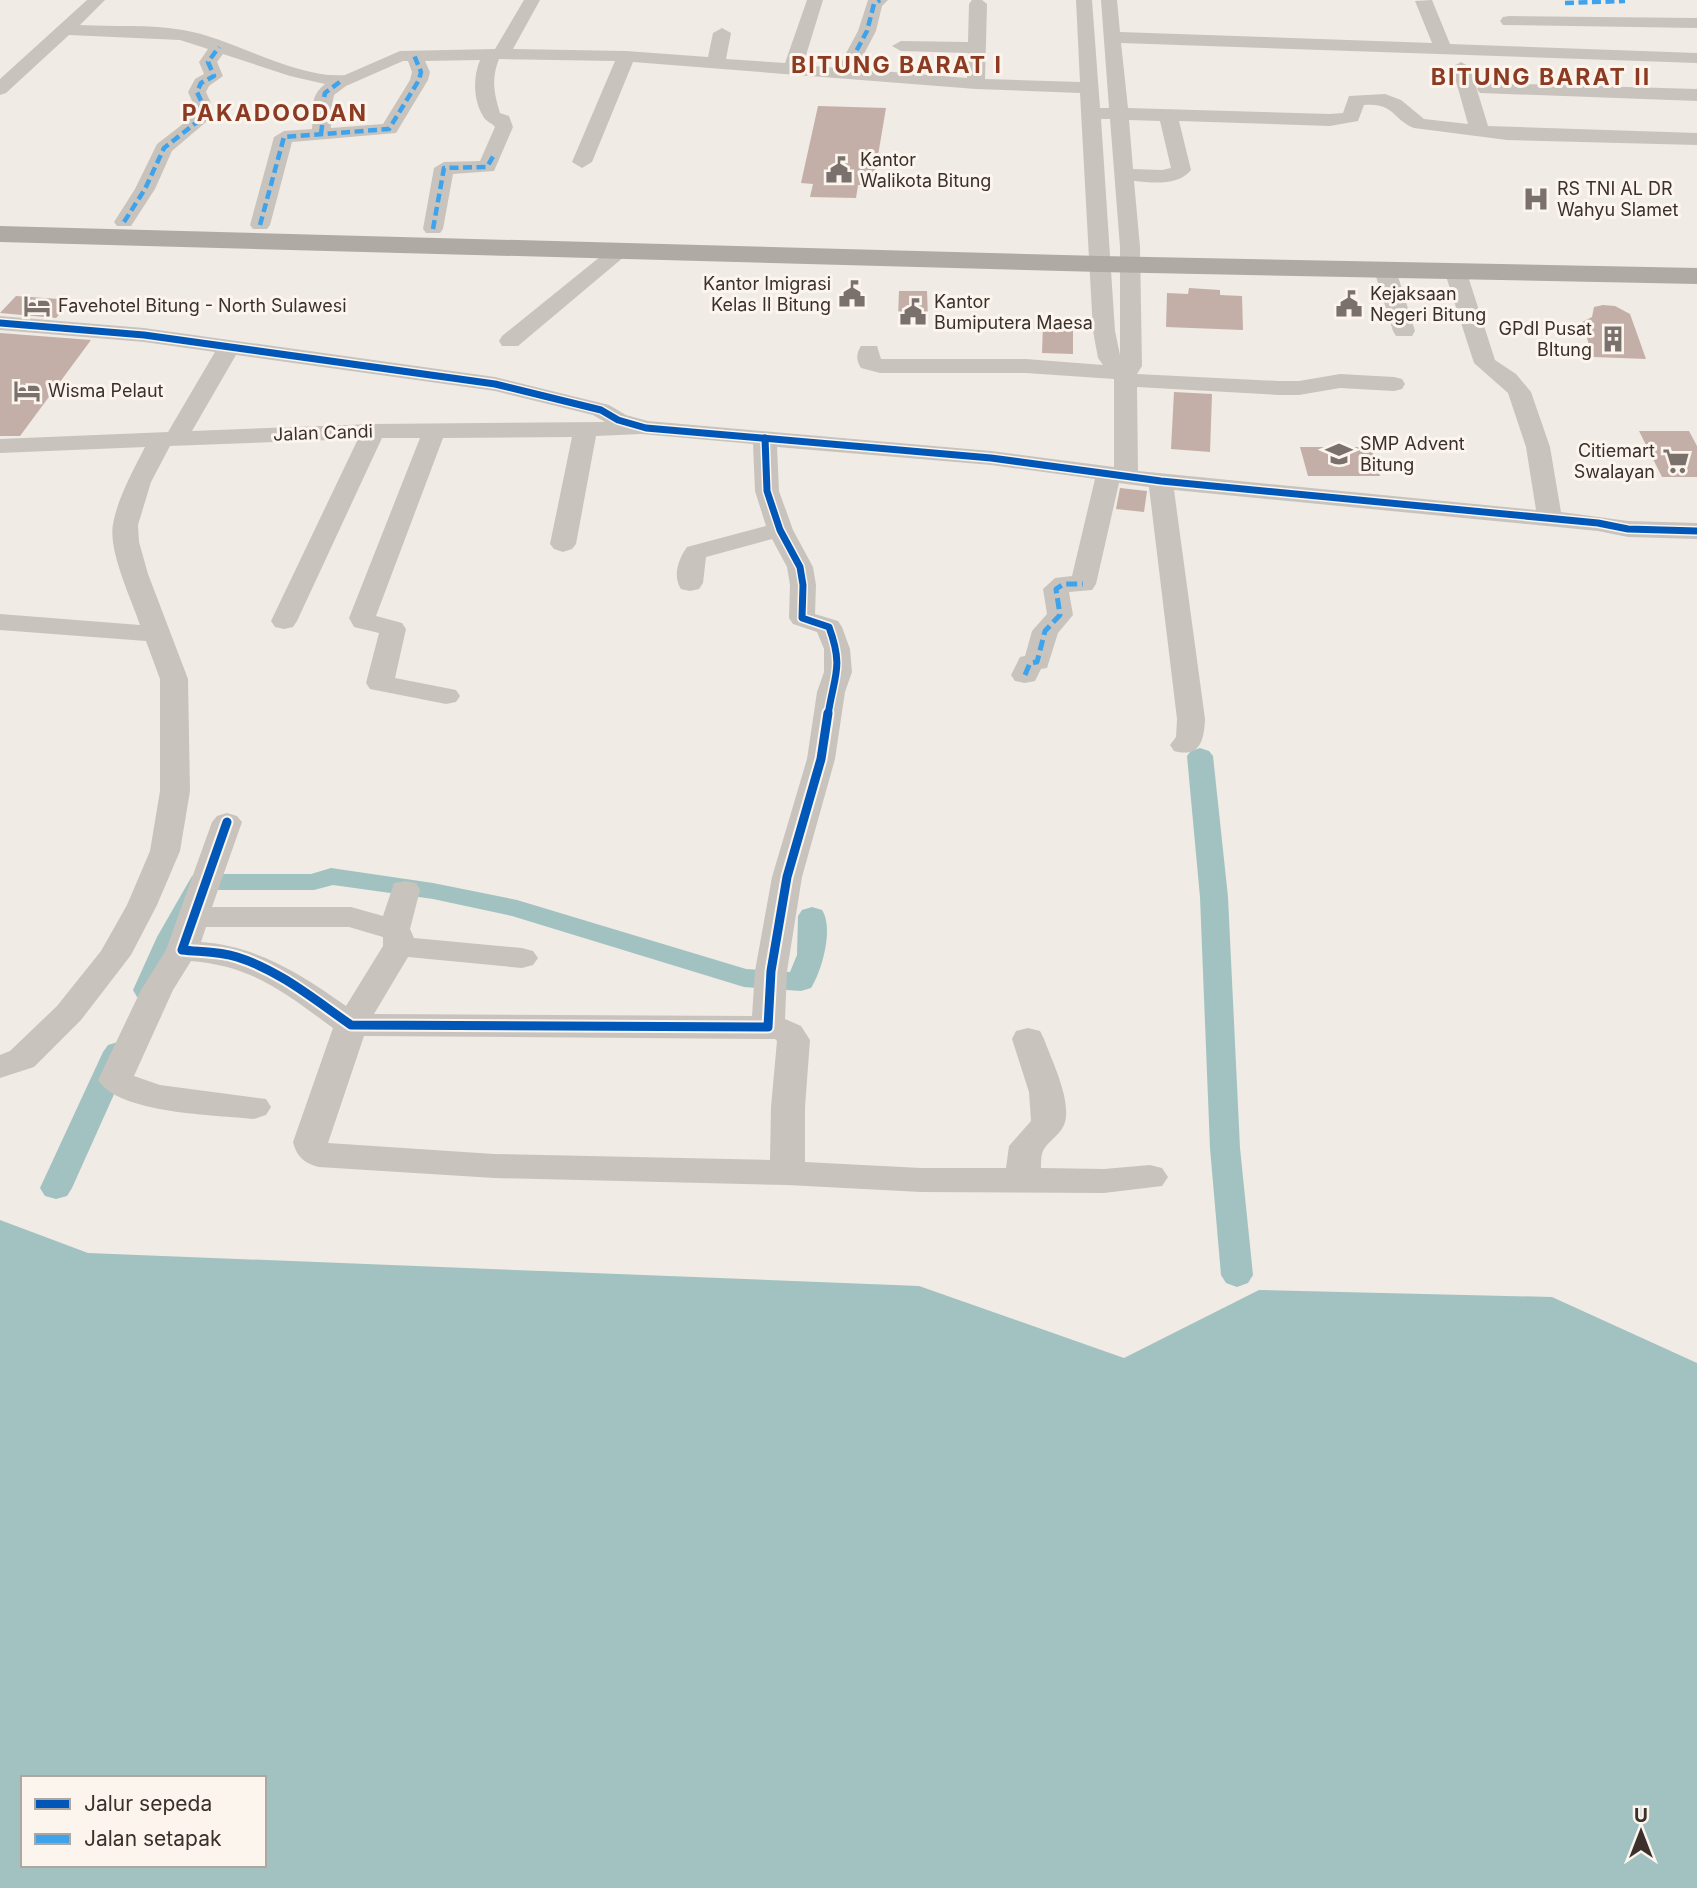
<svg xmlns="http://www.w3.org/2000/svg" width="1697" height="1888" font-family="Inter,sans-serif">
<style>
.water{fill:#a1c2c1;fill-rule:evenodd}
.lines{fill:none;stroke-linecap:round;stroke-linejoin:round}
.canal{fill:#a1c2c1;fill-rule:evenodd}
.building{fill:#c3afa7}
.minor{fill:#c9c3be;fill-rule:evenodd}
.highway{fill:#afaaa4;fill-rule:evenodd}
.quiet-far1{stroke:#3fa3eb;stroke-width:4.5;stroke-dasharray:9 4.5;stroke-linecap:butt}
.quiet{stroke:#3fa3eb;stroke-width:5;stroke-dasharray:11 5;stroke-linecap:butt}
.cycleway-far1-casing{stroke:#fbf5ee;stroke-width:10}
.cycleway-casing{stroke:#fbf5ee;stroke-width:13}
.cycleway-far1{stroke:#0057b8;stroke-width:7}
.cycleway{stroke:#0057b8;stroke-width:9}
.labels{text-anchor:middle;stroke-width:6;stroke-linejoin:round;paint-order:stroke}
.far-poi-label{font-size:18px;fill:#3b302b;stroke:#fbf5ee;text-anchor:start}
.far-street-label{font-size:18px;fill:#3b302b;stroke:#fbf5ee}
.far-district-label{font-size:23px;font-weight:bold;letter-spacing:2px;fill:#8c3b22;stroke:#fbf5ee}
</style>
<rect width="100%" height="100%" fill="#f0ebe5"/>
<path class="water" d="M0,1220L88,1253L919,1286L1124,1358L1259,1290L1552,1297L1697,1363V1888H0ZM23,1778H264V1865H23Z"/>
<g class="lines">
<g class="canal">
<polygon points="1200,748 1209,751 1213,756 1228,897 1240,1148 1253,1275 1248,1283 1237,1287 1226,1283 1221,1275 1210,1148 1200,897 1187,756 1191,751"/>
<path d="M331,868L433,883L517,900L746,969L790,972L797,955L798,916L802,910L812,907L822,910C834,928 822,971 811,988L801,991L744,987L512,916L433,899L333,885L314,890H211L157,997L147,999L137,997L133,990L157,937L192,876L202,874H311Z"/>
<polygon points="118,1042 128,1045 133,1052 72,1188 67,1196 56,1199 45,1196 40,1188 103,1052 108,1045"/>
</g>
</g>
<g class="building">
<polygon points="818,106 886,108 873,185 858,185 856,198 810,197 813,184 801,183"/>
<polygon points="1189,288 1220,290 1220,295 1242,296 1243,330 1166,327 1167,293 1188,294"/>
<polygon points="899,291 927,291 928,319 898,319"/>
<polygon points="16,296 73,300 56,318 0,313"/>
<polygon points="1603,305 1615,306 1630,314 1646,359 1593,357 1582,322 1592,317 1594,307"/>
<polygon points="1043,324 1073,325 1073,354 1042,353"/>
<polygon points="0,333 91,340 20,436 0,436"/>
<polygon points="1174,392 1212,394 1210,452 1171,449"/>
<polygon points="1639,431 1689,431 1697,446 1697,477 1662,477"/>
<polygon points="1300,447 1371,447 1380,476 1308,476"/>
<polygon points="1120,488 1147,491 1144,512 1116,509"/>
</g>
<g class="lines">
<g class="minor">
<path d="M87,0H105L80,25C113,27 150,24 183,30C232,38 296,79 345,75L400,51L495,49L524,0H540L513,49L626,51L708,57L713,33L722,28L731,33L726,59L785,63L807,0H823L803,65L838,68L858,31L868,0H888L882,6L876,31L856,69L967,78L968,53L901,51L892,46L901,41L968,42L969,4L972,0H982L987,4L985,79L1080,82L1076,0H1092L1100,108H1109L1101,0H1117L1120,32L1432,43L1415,1L1432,0L1450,44L1697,53V63L1121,43L1128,108L1330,114L1343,113L1349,96L1385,94L1401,100L1424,119L1468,124L1452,67L1461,62L1470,67L1488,126L1697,133V145L1507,140L1414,128C1392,119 1394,102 1364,105L1358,121L1330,126L1179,121L1191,170C1178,186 1153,183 1134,181L1140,247L1142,366L1137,374L1279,381H1299L1340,374L1394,377L1402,379L1405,384L1402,389L1394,391L1340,388L1299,395H1279L1137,387L1138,471L1536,510L1526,447L1508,393L1474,363L1444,270L1448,266H1462L1466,270L1495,360L1516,374L1531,392L1550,447L1561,512L1628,521L1697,523V539L1628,537L1598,531L1174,490L1205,719C1204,741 1200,758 1174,751L1170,745L1176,737L1177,719L1149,487L1119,483L1096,584L1092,590L1069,592L1073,615L1058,633L1047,668L1041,669L1035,681L1025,683L1015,681L1011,675L1020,657L1025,656L1032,631L1047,614L1043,589L1055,578L1072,576L1095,479L991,465L777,447L779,491L793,530L813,567L816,585L815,614L838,621L842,627L850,649L852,672L845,692L835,759L802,877L787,971L785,1019L801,1026L810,1040L805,1107V1162L921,1168H1006L1009,1146L1031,1121L1029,1092L1012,1039L1016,1031L1028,1028L1040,1031L1044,1039C1052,1061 1073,1103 1064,1125C1059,1136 1047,1142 1043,1151C1041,1155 1041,1163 1041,1168L1104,1169L1150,1165L1162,1168L1168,1177L1162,1186L1104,1193L921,1192L787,1185L494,1178L319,1167C304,1163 297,1157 293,1142L333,1028C285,993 253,966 191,961L173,990L134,1076L160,1085L266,1099L271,1107L266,1115L254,1119C217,1115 119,1114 98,1080L141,990L166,950L212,822L217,816L227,813L237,816L242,822L212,907H351L383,916L394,883L405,881L416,883L420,890L410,929L414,938L522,948L533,951L538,958L533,965L522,968L408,957L374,1014L752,1016L755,971L772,877L807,759L817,692L824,672V649L817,632L793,624L789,618L790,585L787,567L772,539L706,557L703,583L699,589L690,591L681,589C672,576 679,558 687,547L766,526L755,491L753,444L641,434L596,436L576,544L572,549L563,552L554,549L550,544L572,437L443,438L376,616L402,623L406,629L395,678L456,690L460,696L456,702L446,704L370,689L366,683L379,633L354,627L349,618L420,438H382L297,621L293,627L284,629L275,627L271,621L358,439L170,446L151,482L138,525L139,542L148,574L188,679L190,791L180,851L157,905L131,955L81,1020L34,1067L0,1078V1055L10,1051L57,1006L101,951L127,905L150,851L160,791V679L146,641L0,630V614L140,625C131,598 108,551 113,524C118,497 133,471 145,447L0,453V439L168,432L215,352L144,342L0,330V316L144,328L495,377L609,405L626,415L648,421L991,451L1114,467V379L1026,373H880L861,368C856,361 856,353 861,346H877L881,359H1026L1103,365L1098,358L1093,331L1080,93L976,89L633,62L592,162L582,168L572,162L615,61L499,59C491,79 494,93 500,113L509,116L513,127L494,171L453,174L443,229L440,233H426L423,229L434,168L444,162L480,161L495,127C491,122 486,122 483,116C473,99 473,77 480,60L425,61L430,72L428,80L396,133L292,142L270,225L267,229H253L250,225L274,137L284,131L312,129C314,112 308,97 325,84L290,76L223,54L217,62L223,76L209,86L206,92L211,103L206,122L172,151L155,189L131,226H117L114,222L135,189L157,144L188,120L193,103L188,92L195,79L204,74L199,62L208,49L180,40L69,35L6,93L0,95V79ZM403,61H408L412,72L410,80L383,124L331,128L330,115L334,95L346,86ZM1101,119H1110L1120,247V355L1115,331ZM1129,120L1160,121L1171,168L1162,170L1133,169ZM236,355L495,391L593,415L605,422L373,424L192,431ZM206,927H349L383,937V946L346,1006C301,974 257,946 201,942ZM364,1036L775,1039L777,1041L771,1107L770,1160L494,1154L328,1143Z"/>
<polygon points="1509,16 1697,18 1697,28 1503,25 1500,21 1503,17"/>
<polygon points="1486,83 1697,89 1697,101 1480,93 1477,89 1480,85"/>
<polygon points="618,246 625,248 628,252 625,256 518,346 502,346 499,341 502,336 611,248"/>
<polygon points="1385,264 1392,266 1396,270 1415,331 1412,336 1396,336 1393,331 1374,270 1378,266"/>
</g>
<polygon class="highway" points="0,226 1100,256 1697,268 1697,284 1100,272 0,242"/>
<g class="quiet-far1">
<polyline points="1565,3 1625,1"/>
<polyline points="844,74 867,31 874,4 880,0"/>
<polyline points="321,134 323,118 320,118 325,93 341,81"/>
<polyline points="124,222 145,189 164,148 197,122 202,103 197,92 201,83 214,76 208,62 219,47"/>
<polyline points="260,225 284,137 389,129 419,80 421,72 414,55"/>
<polyline points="433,229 444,168 487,167 495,153"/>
</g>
<polyline class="quiet" points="1025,675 1030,663 1037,662 1045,631 1060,615 1056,589 1064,584 1083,584"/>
<g class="cycleway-far1-casing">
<g id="cycleway-far1">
<polyline points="0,323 144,335 495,384 601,410 618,420 646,428 991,458 1161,481 1598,523 1628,529 1697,531"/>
<path d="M765,438L767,491L780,530L800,567L803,585L802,618L829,627C844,668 834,675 828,715"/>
</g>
</g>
<g class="cycleway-casing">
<path id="cycleway" d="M227,822L182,950C200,952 219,951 237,957C279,970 315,1000 351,1025L768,1027L771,971L787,877L821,759L828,713"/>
</g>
<use href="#cycleway-far1" class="cycleway-far1"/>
<use href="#cycleway" class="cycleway"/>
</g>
<defs>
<g id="civic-bare" transform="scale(2.1)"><path d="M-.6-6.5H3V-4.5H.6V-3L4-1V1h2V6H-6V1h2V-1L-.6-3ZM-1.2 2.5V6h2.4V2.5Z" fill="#7a716c" stroke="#fbf5ee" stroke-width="2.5" paint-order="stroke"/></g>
<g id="hospital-bare" transform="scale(2.1)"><path d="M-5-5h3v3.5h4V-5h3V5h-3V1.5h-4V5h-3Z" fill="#7a716c" stroke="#fbf5ee" stroke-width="2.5" paint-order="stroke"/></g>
<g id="hotel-bare" transform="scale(2.1)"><path d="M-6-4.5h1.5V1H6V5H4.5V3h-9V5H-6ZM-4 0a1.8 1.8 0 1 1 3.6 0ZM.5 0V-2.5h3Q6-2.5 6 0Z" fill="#7a716c" stroke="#fbf5ee" stroke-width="2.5" paint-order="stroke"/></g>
<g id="building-bare" transform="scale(2.1)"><path d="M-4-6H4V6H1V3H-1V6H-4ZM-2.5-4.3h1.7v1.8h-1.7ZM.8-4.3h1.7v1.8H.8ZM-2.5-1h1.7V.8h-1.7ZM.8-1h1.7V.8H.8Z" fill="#7a716c" stroke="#fbf5ee" stroke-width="2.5" paint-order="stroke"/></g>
<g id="university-bare" transform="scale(2.1)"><path d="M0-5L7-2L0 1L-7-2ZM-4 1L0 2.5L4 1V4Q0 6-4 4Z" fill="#7a716c" stroke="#fbf5ee" stroke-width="2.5" paint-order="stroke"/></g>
<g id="supermarket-bare" transform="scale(2.1)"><path d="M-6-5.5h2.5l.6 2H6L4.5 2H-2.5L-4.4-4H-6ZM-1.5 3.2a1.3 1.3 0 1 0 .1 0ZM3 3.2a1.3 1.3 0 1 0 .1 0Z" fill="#7a716c" stroke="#fbf5ee" stroke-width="2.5" paint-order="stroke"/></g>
</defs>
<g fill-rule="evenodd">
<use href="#civic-bare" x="839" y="170"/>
<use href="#hospital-bare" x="1536" y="199"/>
<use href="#civic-bare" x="852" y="294"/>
<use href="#civic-bare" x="1349" y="304"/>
<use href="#hotel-bare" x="37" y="306"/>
<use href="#civic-bare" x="913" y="312"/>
<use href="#building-bare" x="1613" y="339"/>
<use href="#hotel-bare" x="27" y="391"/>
<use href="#university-bare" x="1339" y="454"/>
<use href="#supermarket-bare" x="1676" y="461"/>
</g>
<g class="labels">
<g class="far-poi-label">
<text x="860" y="166">Kantor<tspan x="860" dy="21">Walikota Bitung</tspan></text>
<text x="1557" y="195">RS TNI AL DR<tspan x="1557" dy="21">Wahyu Slamet</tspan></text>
<text x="831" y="290" text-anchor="end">Kantor Imigrasi<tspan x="831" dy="21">Kelas II Bitung</tspan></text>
<text x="1370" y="300">Kejaksaan<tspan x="1370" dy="21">Negeri Bitung</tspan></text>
<text x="934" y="308">Kantor<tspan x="934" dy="21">Bumiputera Maesa</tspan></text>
<text x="58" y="312">Favehotel Bitung - North Sulawesi</text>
<text x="1592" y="335" text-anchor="end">GPdI Pusat<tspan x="1592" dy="21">BItung</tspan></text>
<text x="48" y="397">Wisma Pelaut</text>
<text x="1360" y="450">SMP Advent<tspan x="1360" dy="21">Bitung</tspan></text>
<text x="1655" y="457" text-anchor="end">Citiemart<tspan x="1655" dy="21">Swalayan</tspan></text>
</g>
<g class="far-street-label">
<text transform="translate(323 433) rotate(-2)" y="6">Jalan Candi</text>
</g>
<g class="far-district-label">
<text x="897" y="73">BITUNG BARAT I</text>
<text x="1541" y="85">BITUNG BARAT II</text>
<text x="275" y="121">PAKADOODAN</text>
</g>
</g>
<rect x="21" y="1776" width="245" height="91" fill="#fbf5ee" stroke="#aea6a0" stroke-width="2"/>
<rect x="35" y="1799" width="35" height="10" fill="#0057b8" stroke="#aea6a0" stroke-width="2"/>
<text x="84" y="1811" font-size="21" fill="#3b302b">Jalur sepeda</text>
<rect x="35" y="1834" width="35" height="10" fill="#3fa3eb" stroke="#aea6a0" stroke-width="2"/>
<text x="84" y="1846" font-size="21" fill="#3b302b">Jalan setapak</text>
<g transform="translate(1641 1832)" stroke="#fbf5ee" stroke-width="5" paint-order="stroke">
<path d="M0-5L12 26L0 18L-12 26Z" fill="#3b302b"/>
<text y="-10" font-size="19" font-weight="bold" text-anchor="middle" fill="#3b302b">U</text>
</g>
</svg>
